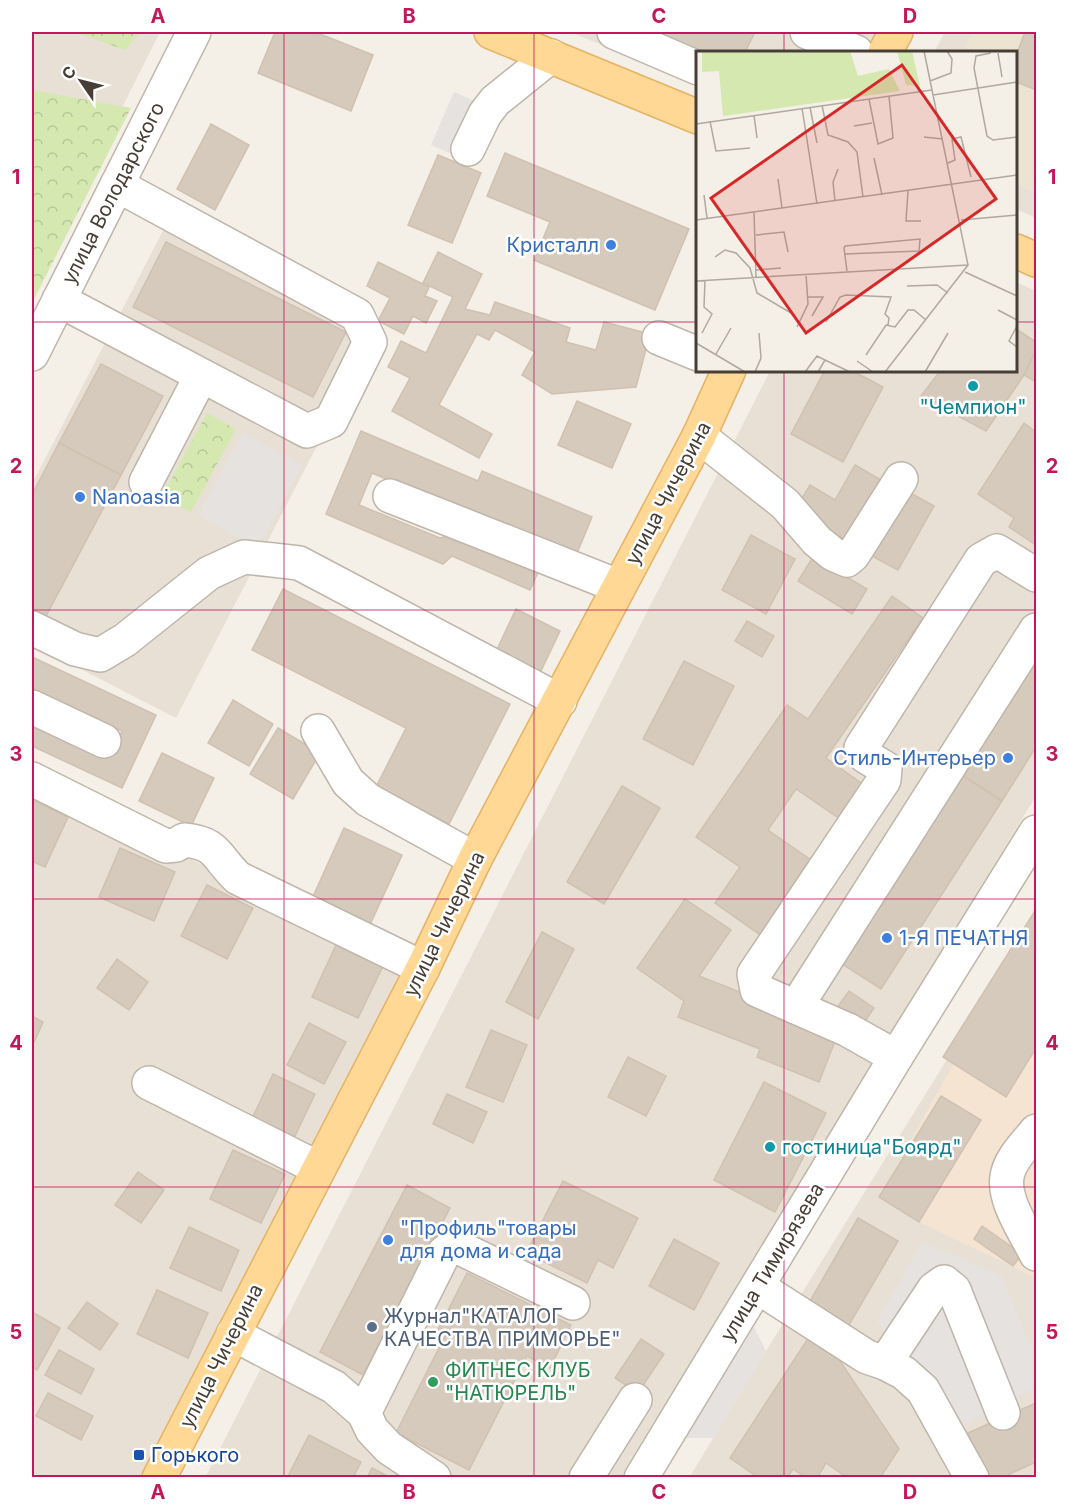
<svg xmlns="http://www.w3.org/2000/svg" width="1068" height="1509" font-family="Inter,sans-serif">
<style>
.residential{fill:#e8e0d5}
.commercial{fill:#f6e4d2}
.education{fill:#ede3d1}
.park{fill:url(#park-crowns)}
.parking{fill:#e5e2df}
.building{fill:#d6cabd;stroke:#d0c1b0;stroke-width:1.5}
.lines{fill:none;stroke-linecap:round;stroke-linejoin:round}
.minor-casing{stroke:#bfb6aa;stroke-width:36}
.major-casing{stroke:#e5b365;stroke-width:36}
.minor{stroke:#fff;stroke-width:33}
.major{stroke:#ffd895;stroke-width:33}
.grid{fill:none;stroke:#c2185b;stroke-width:1.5;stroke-opacity:0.55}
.shop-dot{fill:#3f7fe0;stroke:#fff;stroke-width:2}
.culture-dot{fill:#0f9aa8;stroke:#fff;stroke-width:2}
.service-dot{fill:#5c6f8a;stroke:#fff;stroke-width:2}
.leisure-dot{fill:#2e9e5b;stroke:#fff;stroke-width:2}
.transit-dot{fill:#1a4fb4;stroke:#fff;stroke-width:2}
.labels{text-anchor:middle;stroke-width:5;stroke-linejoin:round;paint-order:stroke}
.street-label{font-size:20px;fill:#473f36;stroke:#fff}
.shop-label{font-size:20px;fill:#366cbe;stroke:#fff;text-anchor:start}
.culture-label{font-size:20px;fill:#0d838f;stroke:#fff}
.service-label{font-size:20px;fill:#4e5e75;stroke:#fff;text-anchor:start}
.leisure-label{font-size:20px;fill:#27864d;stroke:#fff;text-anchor:start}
.transit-label{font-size:20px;fill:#164399;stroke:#fff;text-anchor:start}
.inset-road{fill:none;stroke:#afa9a0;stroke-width:1.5}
.view{fill:#d62828;fill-opacity:0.15;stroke:#d62828;stroke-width:3}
.inset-edge{fill:none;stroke:#473f36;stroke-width:3}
.neatline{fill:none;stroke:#c2185b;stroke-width:2}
.grid-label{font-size:20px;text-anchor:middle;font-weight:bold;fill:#c2185b}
</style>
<defs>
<pattern id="park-crowns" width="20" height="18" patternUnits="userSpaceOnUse" patternTransform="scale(1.5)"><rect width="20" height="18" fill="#d4e8b0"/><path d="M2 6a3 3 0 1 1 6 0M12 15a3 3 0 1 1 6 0" fill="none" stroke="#b7c898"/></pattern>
</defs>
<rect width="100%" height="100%" fill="#f4efe7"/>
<g class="residential">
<polygon points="32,32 160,32 32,286"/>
<polygon points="570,32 889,32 879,52 698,52 697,84"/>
<polygon points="945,32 1036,32 1036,218 1016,209 1016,52 934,52"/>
<polygon points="167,223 376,332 176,718 32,644 32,484"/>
<polygon points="1016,282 1036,291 1036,796 621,1477 205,1478 770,371 1016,370"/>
<polygon points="32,779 404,966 150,1477 32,1477"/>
<polygon points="1036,916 1036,1477 689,1478 766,1351"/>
</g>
<polygon class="commercial" points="1036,916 1036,1282 1034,1277 919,1222 879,1197"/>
<polygon class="education" points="973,32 1036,32 1036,194 1016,183 1016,52 963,52"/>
<g class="park">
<polygon points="74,32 140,32 125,50"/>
<polygon points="32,90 131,108 32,303"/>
<polygon points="207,413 236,429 191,512 162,496"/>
</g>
<g class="parking">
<polygon points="454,92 500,112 477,165 431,145"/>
<polygon points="243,433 302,465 258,548 198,515"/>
<polygon points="922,1242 1001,1276 1036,1358 1036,1387 960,1427 935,1376 903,1353 877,1321"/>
<polygon points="754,1327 766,1351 714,1438 686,1438"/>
</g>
<g class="building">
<polygon points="275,32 315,32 373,55 351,111 258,73"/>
<polygon points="639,32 755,32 745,52 698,52"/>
<polygon points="1025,32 1036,32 1036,90 1016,82 1016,56"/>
<polygon points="211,124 249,145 215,210 177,189"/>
<polygon points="505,153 689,229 655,310 534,260 550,222 487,196"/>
<polygon points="438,155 481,173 452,243 408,225"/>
<polygon points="166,242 346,332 313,397 133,307"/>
<polygon points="438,252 482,274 465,309 490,315 495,302 570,328 566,342 596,350 604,322 650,334 636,387 552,394 522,375 535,352 495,330 489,340 477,334 439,405 492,434 479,458 392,411 410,378 388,367 401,341 426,353 453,297 423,283"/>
<polygon points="378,262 429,287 425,296 437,301 426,323 413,316 404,334 378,321 390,298 367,286"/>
<polygon points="1016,329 1036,342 1036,350 1024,375 986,431 921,396 941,370 1016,370"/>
<polygon points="1036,350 1036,382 1024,375"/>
<polygon points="101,364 163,396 121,475 59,443"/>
<polygon points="825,370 851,370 883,387 843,462 791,434"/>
<polygon points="577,401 631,424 612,468 558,445"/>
<polygon points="1024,423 1036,432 1036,545 1009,527 1014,518 978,494"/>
<polygon points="361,431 478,481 482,471 592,517 575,558 372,473 359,505 440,538 459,533 540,568 530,590 452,556 443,564 326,514"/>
<polygon points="59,443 121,475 45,618 32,611 32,495"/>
<polygon points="855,465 881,480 846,540 795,510 810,485 835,500"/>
<polygon points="905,490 934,506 898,570 870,555"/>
<polygon points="751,535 795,559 766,614 722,590"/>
<polygon points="813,557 867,589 852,614 798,581"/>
<polygon points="283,589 510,704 449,824 376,787 406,728 252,650"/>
<polygon points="892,596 923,618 826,758 864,785 840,819 796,789 768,830 821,867 769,941 715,903 740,867 696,837 787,705 808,719"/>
<polygon points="516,609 560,631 538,677 494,656"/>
<polygon points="747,621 774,636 762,657 735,641"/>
<polygon points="1036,644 1036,747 1002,801 957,772"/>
<polygon points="32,657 156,715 122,788 32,746 32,719 110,756 122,731 32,688"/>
<polygon points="684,661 734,686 693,765 643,739"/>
<polygon points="233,700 273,724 249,766 208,743"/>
<polygon points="278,728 320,753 293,799 250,774"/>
<polygon points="162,753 214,778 191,826 139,801"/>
<polygon points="957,772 1002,801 881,989 836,960"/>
<polygon points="622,786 660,808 604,904 567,882"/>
<polygon points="32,800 68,817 45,867 32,861"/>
<polygon points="344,828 402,855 368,929 310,903"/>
<polygon points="120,848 175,872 154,921 99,897"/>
<polygon points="207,885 253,908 227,959 181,936"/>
<polygon points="685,899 731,930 699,976 839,1031 819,1082 757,1057 760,1049 678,1017 684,1001 637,968"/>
<polygon points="1036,909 1036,1048 1006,1097 943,1057"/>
<polygon points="542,932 574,949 538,1019 506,1002"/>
<polygon points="336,945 383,966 358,1018 312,997"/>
<polygon points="117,959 148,982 129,1010 97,988"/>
<polygon points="849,991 874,1008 859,1030 834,1012"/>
<polygon points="32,1016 43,1022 32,1047"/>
<polygon points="309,1023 346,1042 324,1084 287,1065"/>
<polygon points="491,1030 527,1045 503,1102 466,1087"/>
<polygon points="628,1057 666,1076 646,1116 608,1097"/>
<polygon points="273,1074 315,1094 293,1140 251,1121"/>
<polygon points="764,1082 826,1113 775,1212 714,1180"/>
<polygon points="447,1094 487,1112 473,1143 433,1124"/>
<polygon points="941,1096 981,1120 919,1222 879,1197"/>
<polygon points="233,1150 285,1174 261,1223 210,1199"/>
<polygon points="138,1172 164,1190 141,1223 115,1205"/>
<polygon points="563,1181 638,1218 613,1268 598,1260 587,1283 526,1253"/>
<polygon points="407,1185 450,1208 363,1375 320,1352"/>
<polygon points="858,1218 898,1241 846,1330 806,1308"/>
<polygon points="982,1226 1022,1254 1013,1266 974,1239"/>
<polygon points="189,1227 239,1250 221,1291 170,1268"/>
<polygon points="674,1239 719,1263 694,1310 649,1286"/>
<polygon points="467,1273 571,1325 550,1368 527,1356 469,1470 396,1433 446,1334 438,1330"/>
<polygon points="157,1290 208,1313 188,1358 137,1334"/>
<polygon points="87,1302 118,1324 100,1350 68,1328"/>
<polygon points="32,1312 60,1328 37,1370 32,1367"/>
<polygon points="809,1337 836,1355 899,1449 880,1478 848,1478 826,1463 817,1478 806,1478 793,1469 787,1478 759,1478 730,1458"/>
<polygon points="641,1339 664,1354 638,1393 615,1378"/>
<polygon points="59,1350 94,1369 81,1394 45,1375"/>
<polygon points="48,1393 93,1416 81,1440 36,1416"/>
<polygon points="1036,1403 1036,1462 1001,1478 987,1478 968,1433"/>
<polygon points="309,1435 361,1462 353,1478 287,1478"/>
<polygon points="372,1468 391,1478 367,1478"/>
</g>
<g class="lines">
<g class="minor-casing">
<g id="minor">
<polyline points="614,32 698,68"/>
<polyline points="807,32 856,52"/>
<polyline points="468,149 485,114 495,101 551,56"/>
<polyline points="59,300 307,431 331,421 370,342 357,315 117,185"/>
<polyline points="659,338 698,354"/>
<polyline points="32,354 194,32"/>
<polyline points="699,436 785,504 817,541 833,554 847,560 853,555 901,479"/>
<polyline points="146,482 201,376"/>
<polyline points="390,496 618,586"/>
<polyline points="32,628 75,649 100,655 125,640 209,573 244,557 273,560 299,563 560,701"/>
<polyline points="32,707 104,741"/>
<polyline points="318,731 348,782 368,800 475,859"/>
<path d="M32,779L166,846L176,845L184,840C219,843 216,858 238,878L423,968"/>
<polyline points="796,1007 1036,630"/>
<polyline points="896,1057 848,1030 757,990 754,974 884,780 885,768 865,756 861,748 981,560 997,551 1036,575"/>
<polyline points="149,1083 318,1168"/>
<path d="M1036,1131C1026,1144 1009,1160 1007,1177C1003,1201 1026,1233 1036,1254"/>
<polyline points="758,1287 867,1357 885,1363 904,1373 923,1390 972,1478"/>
<polyline points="233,1334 334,1387 364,1413 372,1430 389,1448 434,1478"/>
<polyline points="885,1363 934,1289 944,1282 954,1290 1003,1413"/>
<polyline points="364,1413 444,1253 451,1248 460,1248 573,1303"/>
<polyline points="586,1478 635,1400"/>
<polyline points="641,1478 896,1057 1036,832"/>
</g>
</g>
<g class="major-casing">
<g id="major">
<polyline points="491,32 698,117"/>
<polyline points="885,52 896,32"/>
<polyline points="1016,251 1036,260"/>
<polyline points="159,1478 423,968 475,859 699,436 729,370"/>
</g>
</g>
<use href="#minor" class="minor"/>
<use href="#major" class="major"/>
</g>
<path class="grid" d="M284,32V1478M534,32V1478M784,32V52M32,322H698M1016,322H1036M784,370V1478M32,610H1036M32,899H1036M32,1187H1036"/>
<g class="shop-dot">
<circle cx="611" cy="245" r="6"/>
<circle cx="80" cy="497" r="6"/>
<circle cx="1008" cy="758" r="6"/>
<circle cx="887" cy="938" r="6"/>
<circle cx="388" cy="1240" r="6"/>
</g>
<g class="culture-dot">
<circle cx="973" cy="386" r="6"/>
<circle cx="770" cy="1147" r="6"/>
</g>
<circle class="service-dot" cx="372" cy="1327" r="6"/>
<circle class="leisure-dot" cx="433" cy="1382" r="6"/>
<rect class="transit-dot" x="133" y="1449" width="12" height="12" rx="3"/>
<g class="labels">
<g class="street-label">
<text transform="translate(113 193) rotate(-63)" y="7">улица Володарского</text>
<text transform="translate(668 493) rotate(-62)" y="7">улица Чичерина</text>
<text transform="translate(444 924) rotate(-64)" y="7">улица Чичерина</text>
<text transform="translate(772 1262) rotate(-59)" y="7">улица Тимирязева</text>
<text transform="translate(221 1356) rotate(-63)" y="7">улица Чичерина</text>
</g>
<g class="shop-label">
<text x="599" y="252" text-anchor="end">Кристалл</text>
<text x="92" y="504">Nanoasia</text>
<text x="996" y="765" text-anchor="end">Стиль-Интерьер</text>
<text x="899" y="945">1-Я ПЕЧАТНЯ</text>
<text x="400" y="1235">"Профиль"товары<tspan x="400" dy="23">для дома и сада</tspan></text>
</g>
<g class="culture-label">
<text x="973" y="414">"Чемпион"</text>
<text x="782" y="1154" text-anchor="start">гостиница"Боярд"</text>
</g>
<g class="service-label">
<text x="384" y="1323">Журнал"КАТАЛОГ<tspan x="384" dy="23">КАЧЕСТВА ПРИМОРЬЕ"</tspan></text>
</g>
<g class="leisure-label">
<text x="445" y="1377">ФИТНЕС КЛУБ<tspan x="445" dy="23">"НАТЮРЕЛЬ"</tspan></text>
</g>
<g class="transit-label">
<text x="151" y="1462">Горького</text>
</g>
</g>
<g transform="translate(696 51)">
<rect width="321" height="321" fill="#f4efe7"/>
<path d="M6,0H154L162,25L193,18L204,40L27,65L23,20L6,21ZM201,0H216L224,35L210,34Z" fill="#d4e8b0"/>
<path class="inset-road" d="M295,2L280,5L278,17L291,85L297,89L321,86M302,2L306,26M234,30L255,22L256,8L251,0M237,44L321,31M173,48L182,93L197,87L193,45M126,54L132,84L152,91L161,101L167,146M114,56L121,92M106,57L121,153M58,64L61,87M14,70L20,100L54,97M0,73L236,39M158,75L176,72M228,86L247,88M178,107L186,144M252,112L259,109L256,88L265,86L275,126M82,128L86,157M212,140L210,170H225M8,144L11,167M139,150L137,131L142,118M58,161L60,226M0,169L321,124M265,169L321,164M60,184L88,181L92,201M149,203L223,200L224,188L149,195L148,197L151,220M19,206L29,199L40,202L54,217L61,242L95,262M60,219L85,217M269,221L321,245M0,230L272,214M211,235L241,234L252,242M112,246H127L116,265M302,259L321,269M130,271L144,246L150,244L195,246L189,263L193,267L192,274M321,275L313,290L321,296M101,276L112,253L110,223M6,282L16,263L8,256L9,229M0,292L49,321M20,303L35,277M170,304L190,274L199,276L212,259H218L230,269M129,309L154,321M161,310L177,321M59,321L65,307L63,282M109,321L121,305L129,309L122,321M189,321L272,214L228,0M229,321L252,282"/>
<path class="view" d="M206,14L300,148L110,282L15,147Z"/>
<rect width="321" height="321" class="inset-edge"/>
</g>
<rect width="1068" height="1509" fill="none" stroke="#ffffff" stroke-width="66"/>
<g transform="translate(81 81) rotate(305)" stroke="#ffffff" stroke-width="4.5" paint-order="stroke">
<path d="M0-4.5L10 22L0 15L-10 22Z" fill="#473f36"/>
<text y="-9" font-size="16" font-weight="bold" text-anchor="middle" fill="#473f36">С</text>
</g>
<rect x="33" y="33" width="1002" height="1443" class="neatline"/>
<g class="grid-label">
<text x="158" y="23">A</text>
<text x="409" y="23">B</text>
<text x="659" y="23">C</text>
<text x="910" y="23">D</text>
<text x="16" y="184">1</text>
<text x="1052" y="184">1</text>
<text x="16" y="473">2</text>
<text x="1052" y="473">2</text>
<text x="16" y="761">3</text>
<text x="1052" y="761">3</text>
<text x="16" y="1050">4</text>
<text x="1052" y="1050">4</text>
<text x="16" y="1339">5</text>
<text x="1052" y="1339">5</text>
<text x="158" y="1499">A</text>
<text x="409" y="1499">B</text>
<text x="659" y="1499">C</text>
<text x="910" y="1499">D</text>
</g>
</svg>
